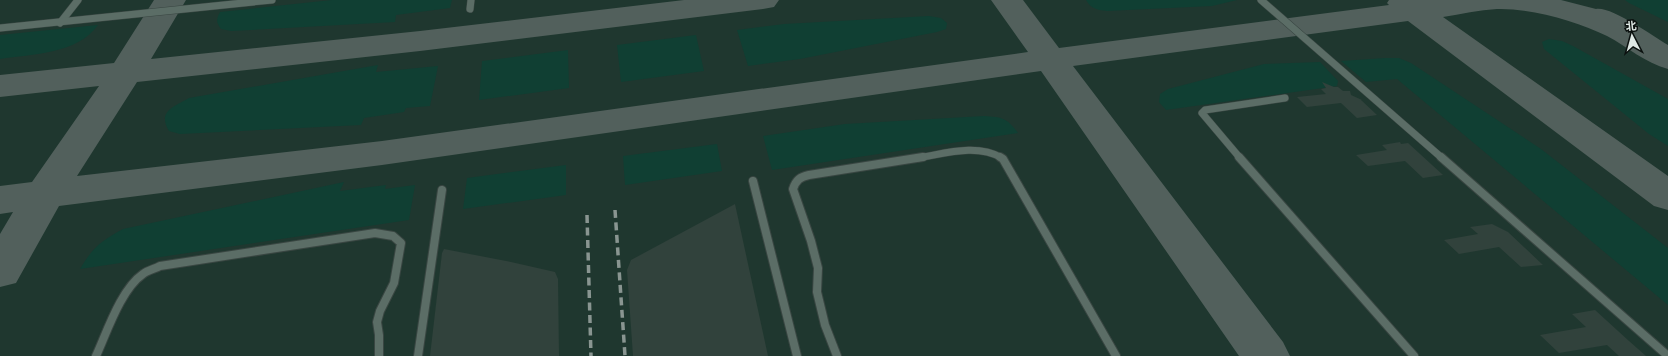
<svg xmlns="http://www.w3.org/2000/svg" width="1668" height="356" font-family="'Exo 2','Noto Sans SC',sans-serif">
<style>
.built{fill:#1f372f}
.green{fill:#103f33}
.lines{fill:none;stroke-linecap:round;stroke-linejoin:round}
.taxiway{fill:#52605c;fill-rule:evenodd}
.building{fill:#31423c}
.service-far1-casing{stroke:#394642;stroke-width:8}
.service-casing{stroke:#394642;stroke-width:10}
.service-far1{stroke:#5b6d66;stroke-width:7}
.service{stroke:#5b6d66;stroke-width:8}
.rail{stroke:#899591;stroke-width:3.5;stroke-dasharray:8 4.5;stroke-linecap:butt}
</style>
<rect width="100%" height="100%" fill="#1b2b26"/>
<rect class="built" x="0" y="0" width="1668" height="356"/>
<g class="green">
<path d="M332,0H452L450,8L396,15L395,22L231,31L221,29C216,22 216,20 220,12Z"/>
<path d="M1086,0H1237L1212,6L1107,11C1098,10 1091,9 1086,0Z"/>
<polygon points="1625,0 1668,0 1668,22 1629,3"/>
<polygon points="929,16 941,18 947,23 946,29 937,32 800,59 748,66 737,30 784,24"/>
<path d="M98,25C78,54 32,54 0,59V35Z"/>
<polygon points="696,35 704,71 621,82 617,45"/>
<polygon points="1549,39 1562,41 1573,46 1668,99 1668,146 1649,134 1544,49 1542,42"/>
<polygon points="568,50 569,88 479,100 482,61"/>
<polygon points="1385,58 1399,58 1411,63 1541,149 1668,248 1668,305 1397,79 1366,82 1341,61"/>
<polygon points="1320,62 1338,81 1337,86 1166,110 1159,102 1160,94 1168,89 1264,64"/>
<path d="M378,65L376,72L438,66L430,106L406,108L404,112L364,118L361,125L180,134L169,131C157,111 174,107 189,98Z"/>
<path d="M984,116C1002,117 1007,118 1018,133L772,170L763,136L845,124Z"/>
<polygon points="717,144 722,171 625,185 623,156"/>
<polygon points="566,165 566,195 463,209 467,178"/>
<path d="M344,182L340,191L386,185L385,189L415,185L409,220L80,269C93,247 101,241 123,229Z"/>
</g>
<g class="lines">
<path class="taxiway" d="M154,0H186L151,59L420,31L684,0H779L774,7L763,9L420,51L137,82L77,176L382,141L1028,52L991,0H1023L1059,48L1389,5L1387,3L1389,0H1561L1596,9C1611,6 1653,36 1668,45V69C1645,63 1628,47 1607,36C1577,21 1531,8 1497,9C1479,10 1461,14 1443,17L1668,176V210L1654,206L1408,21L1073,66L1283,342L1290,356H1239L1041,71L382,165L59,206L16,283L0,287V234L13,212L0,214V186L32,182L99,86L0,97V75L114,63Z"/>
</g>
<g class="building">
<polygon points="1322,82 1334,87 1338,87 1343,91 1350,91 1351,95 1362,100 1361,100 1377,115 1357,118 1341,103 1307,107 1297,97 1326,94 1321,89 1326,88"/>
<polygon points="1400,142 1401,144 1408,143 1443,175 1423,178 1405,161 1368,166 1356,155 1387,150 1382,145"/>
<polygon points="735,204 768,356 633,356 627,270 631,260"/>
<polygon points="1492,224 1508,232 1543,265 1521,267 1499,247 1459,254 1444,240 1478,234 1470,227"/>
<polygon points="444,249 511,262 555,272 558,279 559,356 430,356 442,253"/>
<polygon points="1595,310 1629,341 1646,356 1619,356 1607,345 1559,353 1540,335 1586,327 1572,314"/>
</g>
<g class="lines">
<g class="service-far1-casing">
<g id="service-far1">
<polyline points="1261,0 1442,158"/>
<polyline points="470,9 471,0"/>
<polyline points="60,23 78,0"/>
<polyline points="0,28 272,0"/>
<path d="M917,158C944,154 976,143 1002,158"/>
<polyline points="1240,158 1202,113 1205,110 1285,98"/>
</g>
</g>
<g class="service-casing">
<g id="service">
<polyline points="1000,157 1003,159 1116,356"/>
<polyline points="1239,157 1414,356"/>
<polyline points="1441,157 1668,356"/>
<polyline points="753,181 797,356"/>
<path d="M96,356C107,332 121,289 143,274C148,270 155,269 160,266L375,233L393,236L401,243L394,283L380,311L377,322L379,335V356"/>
<polyline points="418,356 442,190"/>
<path d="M837,356L825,325L817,292L818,268L811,241L793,189C796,180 800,177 809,175L923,157"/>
</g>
</g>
<use href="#service-far1" class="service-far1"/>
<use href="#service" class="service"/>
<g class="rail">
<polyline points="615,210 625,356"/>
<polyline points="587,215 591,356"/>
</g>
</g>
<g transform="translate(1632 36) rotate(354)" stroke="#0b110f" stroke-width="3" paint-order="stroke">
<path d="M0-3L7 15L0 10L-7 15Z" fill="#dee8e4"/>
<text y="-6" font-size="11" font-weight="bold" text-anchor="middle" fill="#dee8e4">北</text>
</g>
</svg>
